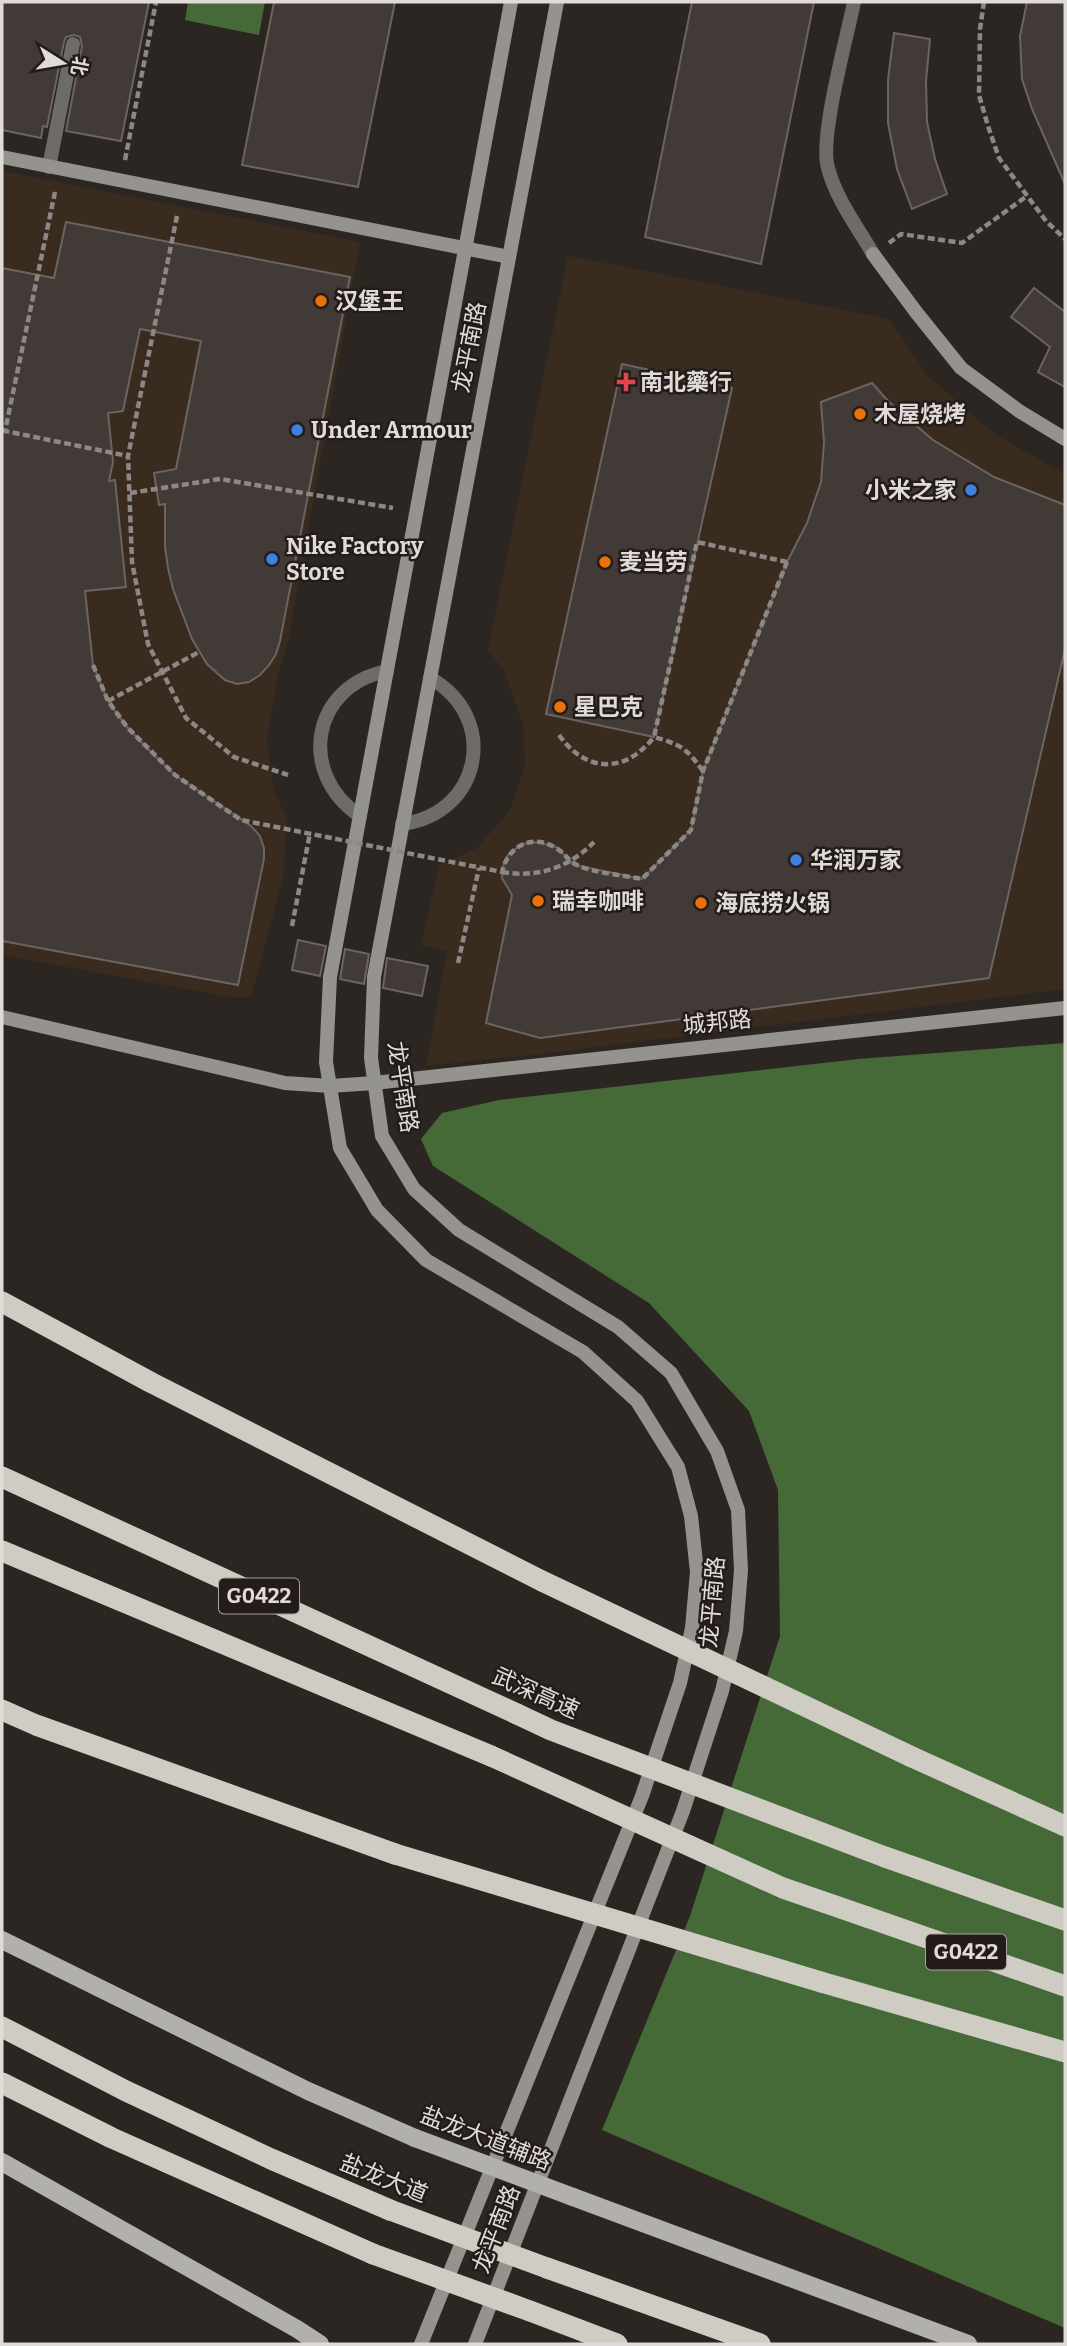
<svg xmlns="http://www.w3.org/2000/svg" width="1067" height="2346" font-family="Bitter,'Noto Sans SC',serif">
<style>
.commercial{fill:#392c1f}
.forest{fill:#466938}
.building{fill:#413a36;stroke:#6b6460;stroke-width:2}
.lines{fill:none;stroke-linecap:round;stroke-linejoin:round}
.path{stroke:#8d8785;stroke-width:4.5;stroke-dasharray:7 3.5;stroke-linecap:butt}
.lane{stroke:#6d6c68;stroke-width:14}
.street{stroke:#6d6c68;stroke-width:14}
.secondary{stroke:#94938d;stroke-width:14}
.primary{stroke:#b2b0aa;stroke-width:18}
.highway{stroke:#ceccc3;stroke-width:21}
.path-bridge{stroke:#8d8785;stroke-width:4.5;stroke-dasharray:7 3.5;stroke-linecap:butt}
.primary-bridge{stroke:#b2b0aa;stroke-width:18}
.highway-bridge{stroke:#ceccc3;stroke-width:21}
.food-dot{fill:#e8710a;stroke:#231c19;stroke-width:2.5}
.health-dot{fill:#e0444e;stroke:#231c19;stroke-width:2.5}
.shop-dot{fill:#3f7fe0;stroke:#231c19;stroke-width:2.5}
.labels{text-anchor:middle;stroke-width:5;stroke-linejoin:round;paint-order:stroke}
.shield{fill:#231c19;stroke:#a7a29f;stroke-width:2}
.shield-label{font-size:21px;font-weight:bold;fill:#e0dbd9}
.poi-label{font-size:23px;font-weight:bold;fill:#e0dbd9;stroke:#231c19;text-anchor:start}
.street-label{font-size:23px;fill:#e0dbd9;stroke:#231c19}
</style>
<rect width="100%" height="100%" fill="#2c2623"/>
<g class="commercial">
<polygon points="2,171 360,242 288,641 278,675 267,740 274,790 287,819 283,878 251,997 230,997 2,955"/>
<polygon points="568,256 890,319 928,376 996,435 1065,474 1065,989 539,1054 426,1066 447,951 421,945 439,866 477,848 510,810 525,766 524,728 505,673 488,649"/>
</g>
<g class="forest">
<polygon points="188,2 265,2 259,35 185,20"/>
<polygon points="1065,1043 1065,2328 602,2130 690,1916 780,1636 778,1490 749,1411 649,1303 433,1166 421,1139 442,1113 499,1100 858,1059"/>
</g>
<g class="building">
<polygon points="2,2 149,2 121,141 66,131 82,46 80,37 74,35 66,37 64,42 47,127 43,126 41,138 2,130"/>
<polygon points="274,2 395,2 358,187 242,165"/>
<polygon points="692,2 814,2 761,264 645,237"/>
<polygon points="1027,2 1065,2 1065,184 1032,109 1022,79 1020,36"/>
<polygon points="894,33 930,39 926,81 927,122 935,159 947,194 912,209 897,169 888,123 888,79"/>
<polygon points="66,222 350,277 280,641 276,654 269,665 260,675 249,682 237,684 225,680 207,664 192,639 173,589 168,568 165,547 165,504 159,505 154,473 176,469 201,341 140,329 123,411 108,413 113,462 109,481 115,480 126,587 85,591 93,665 108,701 127,727 151,752 175,775 251,826 260,836 264,848 264,859 238,985 2,941 2,268 54,278"/>
<polygon points="1034,288 1065,312 1065,387 1038,372 1050,347 1011,317"/>
<polygon points="622,364 732,388 654,737 546,714"/>
<polygon points="872,383 889,402 933,440 994,477 1065,505 1065,649 989,978 540,1038 486,1023 512,895 502,878 504,862 509,854 522,844 538,842 556,847 575,865 642,879 691,830 703,771 787,562 807,523 821,482 824,442 821,402"/>
<polygon points="298,940 326,946 320,976 292,970"/>
<polygon points="345,949 369,954 364,984 340,979"/>
<polygon points="387,958 428,966 422,996 383,988"/>
</g>
<g class="lines">
<g class="path">
<polyline points="984,2 980,29 979,95 988,126 999,158 1046,221 1065,239"/>
<polyline points="125,160 156,2"/>
<polyline points="55,192 5,431 128,456"/>
<polyline points="177,216 128,456 132,562 148,644 186,718 234,757 288,775"/>
<polyline points="889,243 901,234 962,243 1027,196"/>
<polyline points="130,493 220,479 393,508"/>
<path d="M559,735C586,773 625,774 654,737"/>
<path d="M703,771C686,748 682,745 654,737L697,542L787,562"/>
<path d="M502,872C537,878 569,868 594,842"/>
<polyline points="292,926 310,833"/>
<polyline points="458,963 479,868"/>
</g>
<polyline class="lane" points="49,167 73,44"/>
<g class="street">
<path d="M854,2C847,38 819,137 828,168C836,199 857,226 873,254"/>
<path d="M360,816C297,774 311,686 387,671"/>
<path d="M402,824C482,814 500,717 430,678"/>
</g>
<g class="secondary">
<polyline points="2,157 509,257"/>
<polyline points="873,254 916,312 961,368 1019,411 1065,439"/>
<polyline points="2,1017 285,1083 330,1086 374,1083 1065,1008"/>
<polyline points="421,2344 642,1796 680,1683 692,1628 697,1572 691,1516 678,1467 637,1401 583,1352 426,1260 377,1210 340,1148 326,1062 330,977 511,2"/>
<polyline points="475,2344 683,1811 722,1691 736,1631 741,1570 738,1510 717,1451 671,1373 618,1327 459,1230 414,1189 382,1136 371,1058 374,977 557,2"/>
</g>
<g class="primary">
<polyline points="2,1940 308,2091 415,2138"/>
<polyline points="2,2162 297,2329 320,2344"/>
<polyline points="573,2197 968,2344"/>
</g>
<g class="highway">
<polyline points="2,1302 152,1383 542,1581"/>
<polyline points="2,1477 517,1714"/>
<polyline points="2,1551 491,1756"/>
<polyline points="2,1710 36,1725 395,1854"/>
<polyline points="912,1757 1065,1826"/>
<polyline points="885,1857 1065,1920"/>
<polyline points="867,1917 1065,1986"/>
<polyline points="821,1982 1065,2052"/>
<polyline points="2,2027 126,2091 271,2159 390,2210"/>
<polyline points="2,2083 112,2138 373,2254"/>
<polyline points="547,2268 760,2344"/>
<polyline points="530,2311 617,2344"/>
</g>
<g class="path-bridge">
<path d="M93,665L108,701L127,727L175,775L241,820L502,872C508,846 532,833 556,848C564,852 569,862 577,865C594,873 622,875 642,879L691,830L703,771L787,562"/>
<polyline points="108,701 199,652"/>
</g>
<polyline class="primary-bridge" points="415,2138 573,2197"/>
<g class="highway-bridge">
<polyline points="542,1581 912,1757"/>
<polyline points="517,1714 551,1730 885,1857"/>
<polyline points="491,1756 783,1888 867,1917"/>
<polyline points="395,1854 821,1982"/>
<polyline points="390,2210 547,2268"/>
<polyline points="373,2254 530,2311"/>
</g>
</g>
<g class="food-dot">
<circle cx="321" cy="301" r="7"/>
<circle cx="860" cy="414" r="7"/>
<circle cx="605" cy="562" r="7"/>
<circle cx="560" cy="707" r="7"/>
<circle cx="538" cy="901" r="7"/>
<circle cx="701" cy="903" r="7"/>
</g>
<path class="health-dot" d="M622.5 371.5h7v7h7v7h-7v7h-7v-7h-7v-7h7z"/>
<g class="shop-dot">
<circle cx="297" cy="430" r="7"/>
<circle cx="971" cy="490" r="7"/>
<circle cx="272" cy="559" r="7"/>
<circle cx="796" cy="860" r="7"/>
</g>
<g class="labels">
<g class="shield">
<rect x="219" y="1578.5" width="80" height="35" rx="5"/>
<rect x="926" y="1934.5" width="80" height="35" rx="5"/>
</g>
<g class="shield-label">
<text x="259" y="1603">G0422</text>
<text x="966" y="1959">G0422</text>
</g>
<g class="poi-label">
<text x="335" y="309">汉堡王</text>
<text x="640" y="390">南北藥行</text>
<text x="874" y="422">木屋烧烤</text>
<text x="311" y="438">Under Armour</text>
<text x="957" y="498" text-anchor="end">小米之家</text>
<text x="286" y="554">Nike Factory<tspan x="286" dy="26">Store</tspan></text>
<text x="619" y="570">麦当劳</text>
<text x="574" y="715">星巴克</text>
<text x="810" y="868">华润万家</text>
<text x="552" y="909">瑞幸咖啡</text>
<text x="715" y="911">海底捞火锅</text>
</g>
<g class="street-label">
<text transform="translate(469 347) rotate(-79)" y="8">龙平南路</text>
<text transform="translate(717 1022) rotate(-6)" y="8">城邦路</text>
<text transform="translate(403 1087) rotate(81)" y="8">龙平南路</text>
<text transform="translate(712 1602) rotate(-85)" y="8">龙平南路</text>
<text transform="translate(536 1693) rotate(24)" y="8">武深高速</text>
<text transform="translate(486 2138) rotate(21)" y="8">盐龙大道辅路</text>
<text transform="translate(384 2178) rotate(22)" y="8">盐龙大道</text>
<text transform="translate(496 2229) rotate(-69)" y="8">龙平南路</text>
</g>
</g>
<rect width="1067" height="2346" fill="none" stroke="#e0dbd9" stroke-width="7"/>
<g transform="translate(63 63) rotate(101)" stroke="#231c19" stroke-width="5" paint-order="stroke">
<path d="M0-5L12 26L0 18L-12 26Z" fill="#e0dbd9"/>
<text y="-10" font-size="19" font-weight="bold" text-anchor="middle" fill="#e0dbd9">北</text>
</g>
</svg>
